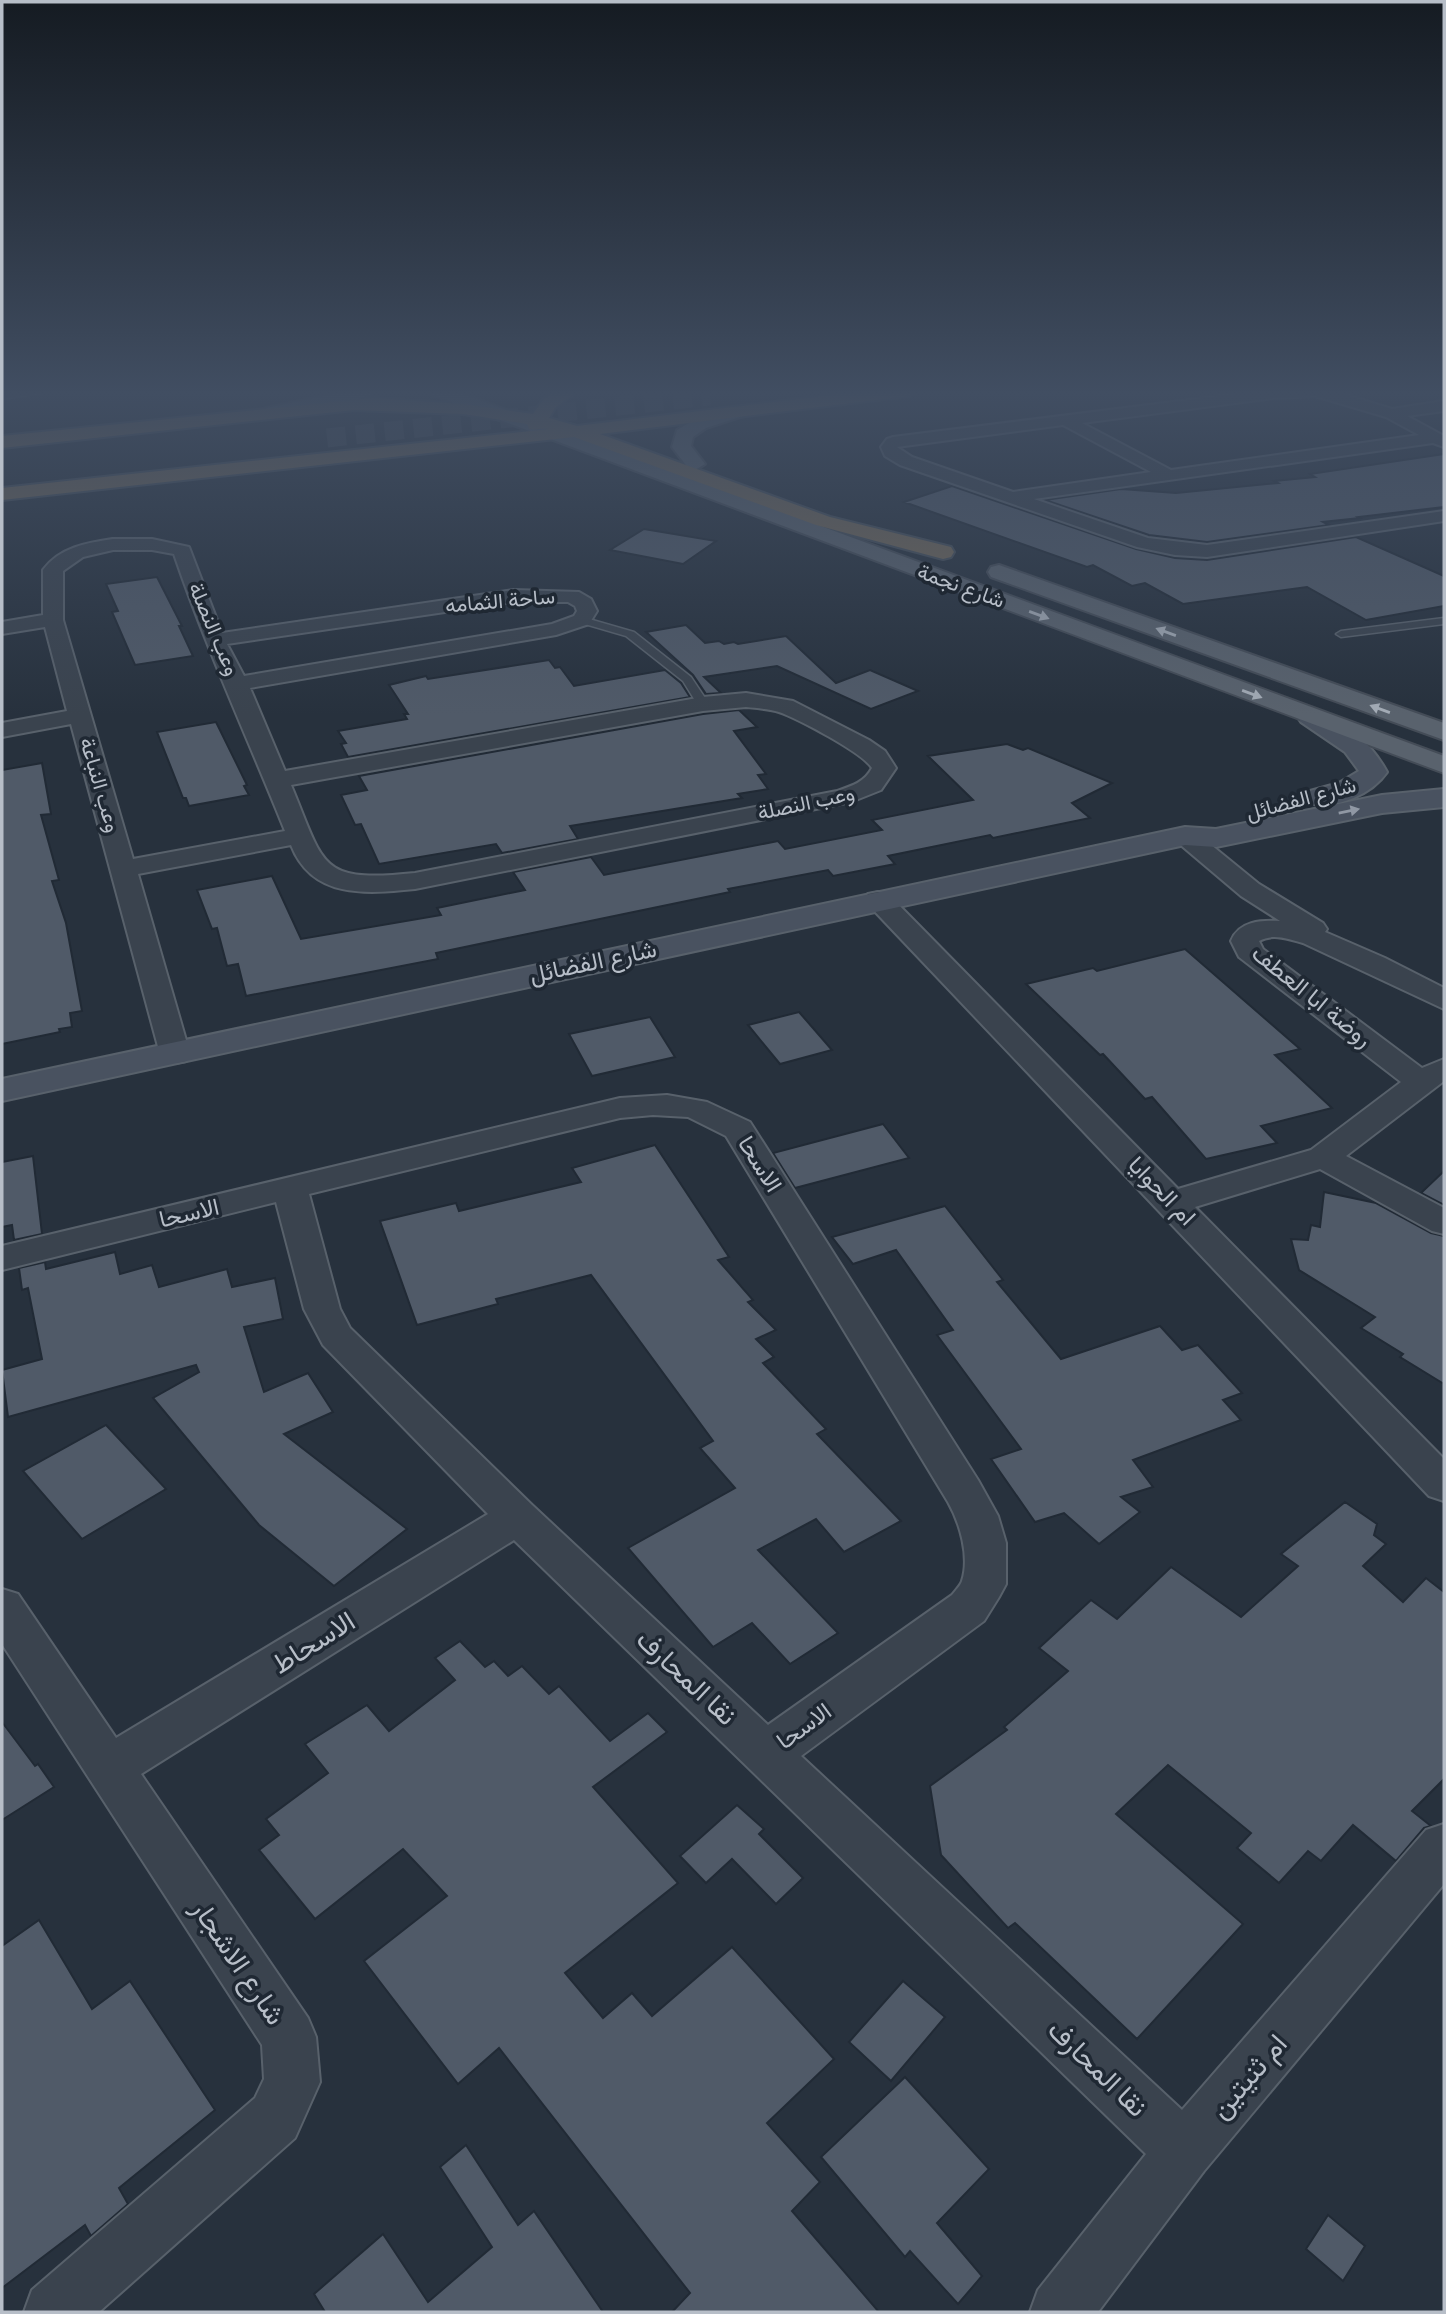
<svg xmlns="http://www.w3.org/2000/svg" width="1446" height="2314" font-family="Roboto,Vazirmatn,sans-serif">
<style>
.building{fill:#505a68;stroke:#212a35;stroke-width:2}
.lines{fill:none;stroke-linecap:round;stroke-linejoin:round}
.highway-tunnel{stroke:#3d4652;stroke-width:19;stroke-dasharray:19 10;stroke-linecap:butt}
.lane-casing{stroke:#58616b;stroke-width:3}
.street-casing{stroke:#58616b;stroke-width:4}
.secondary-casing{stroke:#58616b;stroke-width:4}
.primary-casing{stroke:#444c57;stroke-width:4}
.highway-casing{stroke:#454e58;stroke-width:4}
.lane{fill:#3a434e;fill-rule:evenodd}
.street{fill:#3a434e;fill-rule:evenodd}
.secondary{fill:#495260;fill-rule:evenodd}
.primary{fill:#59626d;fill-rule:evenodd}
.highway{fill:#736858;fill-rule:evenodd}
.oneway{fill:#a4acb6}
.oneway2{fill:#9098a4}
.labels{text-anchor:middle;stroke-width:7;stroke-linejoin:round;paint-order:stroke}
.far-street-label{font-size:21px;fill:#b7bec8;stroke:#1f2833}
.street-label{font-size:24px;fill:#b7bec8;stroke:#1f2833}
.near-street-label{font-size:28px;fill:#b7bec8;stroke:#1f2833}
</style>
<rect width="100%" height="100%" fill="#27313d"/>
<g class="building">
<polygon points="1444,454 1444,507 1358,517 1360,518 1323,522 1329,525 1207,542 1149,535 1045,500 1121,489 1176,493 1278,483 1274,481 1315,477 1310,474"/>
<polygon points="952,486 1136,549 1175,558 1207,560 1356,537 1444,576 1444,606 1366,620 1307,587 1183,604 1145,583 1132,586 1093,565 1087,567 904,502"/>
<polygon points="644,529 716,541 683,564 610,550"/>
<polygon points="157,577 182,626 179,626 193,656 135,665 112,612 118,611 106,584"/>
<polygon points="686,625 705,643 719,641 724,644 734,642 738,644 786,636 836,683 870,670 918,691 871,709 777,666 704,677 721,693 706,694 693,675 646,632"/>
<polygon points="549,660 555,668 560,667 574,686 665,670 681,683 690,697 348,757 341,744 346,743 338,731 407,719 404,714 408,714 389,685 426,676 428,679"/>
<polygon points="739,710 757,727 734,731 766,774 758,775 768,789 738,794 742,798 570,826 578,839 502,853 496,844 379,864 361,824 355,825 341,795 367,790 359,776 703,714"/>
<polygon points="216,722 247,785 244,786 249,795 189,806 186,798 183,798 157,732"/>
<polygon points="1007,744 1023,750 1028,748 1112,783 1072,803 1090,818 993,838 990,835 888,856 895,864 833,876 828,870 728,889 730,892 436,953 438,959 246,996 238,964 227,966 217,928 212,929 197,890 272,876 301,939 441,915 437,908 525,890 513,872 591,857 604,875 778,841 785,849 882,830 872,820 973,800 928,756"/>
<polygon points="42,763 51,814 41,815 59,880 52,881 66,923 82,1011 70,1013 72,1027 59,1029 60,1032 2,1044 2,770"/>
<polygon points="1185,949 1300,1049 1275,1055 1332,1108 1261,1126 1277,1143 1206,1159 1152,1097 1145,1099 1103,1054 1100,1055 1026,984 1093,968 1097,971"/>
<polygon points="799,1012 832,1050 780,1064 748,1025"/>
<polygon points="650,1017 675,1057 592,1076 569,1034"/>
<polygon points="883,1124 909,1158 795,1188 773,1153"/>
<polygon points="655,1145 729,1257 718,1260 753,1300 748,1302 776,1330 756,1339 774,1357 763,1363 826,1429 817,1434 901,1521 844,1552 816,1519 758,1550 838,1633 790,1664 752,1623 713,1647 628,1548 735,1488 700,1448 713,1441 591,1275 496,1299 498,1304 417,1325 380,1221 456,1203 459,1211 581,1182 572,1168"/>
<polygon points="33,1156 42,1234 14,1240 12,1225 2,1227 2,1162"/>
<polygon points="1444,1171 1444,1205 1421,1193"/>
<polygon points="1324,1192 1376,1203 1431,1233 1444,1236 1444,1384 1400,1357 1403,1354 1361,1328 1375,1317 1299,1270 1291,1239 1308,1240 1311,1225 1320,1227"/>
<polygon points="945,1206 1003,1280 997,1282 1061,1359 1160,1326 1182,1350 1198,1345 1242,1393 1223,1400 1241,1420 1133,1460 1153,1487 1121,1497 1140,1512 1099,1544 1064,1513 1035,1522 991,1459 1021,1449 937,1335 953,1330 896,1250 853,1264 832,1237"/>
<polygon points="115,1252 120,1274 152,1265 159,1287 227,1269 232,1287 275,1278 283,1319 244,1327 264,1392 308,1373 333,1412 284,1434 407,1529 334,1586 259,1525 153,1398 199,1372 196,1365 8,1417 2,1370 42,1359 28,1288 22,1290 19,1268 45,1262 46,1269"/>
<polygon points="106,1425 166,1489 82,1539 23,1471"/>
<polygon points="1345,1502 1377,1524 1374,1535 1386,1544 1363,1566 1403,1602 1426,1578 1444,1592 1444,1779 1412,1811 1431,1826 1424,1828 1396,1861 1353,1825 1321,1861 1308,1851 1279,1883 1237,1848 1251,1833 1168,1765 1116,1814 1243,1924 1137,2039 1015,1923 1008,1928 941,1855 930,1786 1007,1730 1004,1727 1068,1671 1039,1648 1091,1600 1117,1619 1171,1567 1241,1617 1298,1566 1281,1554"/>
<polygon points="460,1641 485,1667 494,1661 508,1676 522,1666 549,1694 559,1686 610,1741 648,1713 667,1732 593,1787 678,1883 565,1973 603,2018 632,1993 652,2016 732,1947 834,2059 767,2123 820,2182 792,2211 879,2312 672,2312 690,2293 499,2048 458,2084 364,1961 447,1896 403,1849 315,1919 259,1850 279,1835 266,1819 328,1773 305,1744 367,1705 389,1731 455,1680 435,1658"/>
<polygon points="2,1722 35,1766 38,1764 54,1787 2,1820"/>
<polygon points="737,1805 764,1829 759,1834 803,1878 776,1904 732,1859 706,1883 680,1856"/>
<polygon points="39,1920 92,2009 130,1981 215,2110 119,2188 128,2204 91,2236 85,2225 2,2288 2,1946"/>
<polygon points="903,1981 945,2017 891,2081 849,2042"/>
<polygon points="905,2077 989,2169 937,2223 982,2276 958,2304 910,2251 905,2257 821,2157"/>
<polygon points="466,2145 518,2225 534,2211 603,2312 325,2312 314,2294 383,2234 428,2302 492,2247 440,2167"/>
<polygon points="1328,2215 1365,2246 1343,2281 1306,2249"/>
</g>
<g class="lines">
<polyline class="highway-tunnel" points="327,438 710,396"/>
<g class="lane-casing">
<g id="lane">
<polygon points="31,391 54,391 2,399 2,395"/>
<polygon points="1345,391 1358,391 1335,398 1331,396"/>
<polygon points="582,617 634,632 691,677 709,704 707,707 699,707 683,681 626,636 578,622 577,620"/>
<polygon points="1444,618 1444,624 1341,637 1336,634 1341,631"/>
</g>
</g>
<g class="street-casing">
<g id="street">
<path d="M1261,391H1333L1392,409L1444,401V411L1407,416L1444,436V447L1433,443L1034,499L1148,538L1207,545L1444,511V521L1207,557L1175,555L1137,547L900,465L885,456L881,447L887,439L893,437ZM1315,396L1386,417L1419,435L1171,470L1082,423L1273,398ZM1063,425L1151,472L1013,492L912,457L897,447Z"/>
<path d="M113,539H152L189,547L222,633L514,590L579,592L591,599L597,611L589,624L556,635L250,688L285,771L703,697L746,693L793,701L869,740L885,751L896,768L881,790L851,802L415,889C366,894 312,899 291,845L138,874L190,1054L186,1061L175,1063L164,1061L160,1054L71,724L2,737V723L67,711L45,627L2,634V622L43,615V570C60,547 87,543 113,539ZM113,550H152L174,554C206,648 248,739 285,831L133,859L63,620V571L83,557ZM514,602H568L575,606L577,611L574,616L552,624L244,676L227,644ZM746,707C756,708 769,709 779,712C797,718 863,753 872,768C865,782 852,786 837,791L415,873C318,883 325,866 291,785L703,711Z"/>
<path d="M1185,828L1194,831L1259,884L1323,923L1327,929L1325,932L1385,958L1444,988V1009L1303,943C1288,939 1273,933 1259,941L1263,949L1422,1068L1444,1059V1081L1346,1156L1444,1208V1234L1432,1231L1320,1169L1195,1207L1444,1459V1501L1429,1496L864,900L868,894L878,892L888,894L1178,1189L1311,1150L1401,1082L1239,957L1231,941C1239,921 1261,920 1280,921L1241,896L1176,841L1172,836L1176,831Z"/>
<path d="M667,1095L707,1102L750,1122L978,1480L998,1516L1006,1543V1584L999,1597L984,1621L801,1756L1182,2110L1426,1830L1444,1824V1884L1204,2171L1098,2312H1030L1038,2290L1146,2154L514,1540L141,1774L308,2018L316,2037L320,2082L295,2138L99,2312H24L32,2290L255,2098L264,2079L262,2045L2,1644V1589L18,1594L116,1738L488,1514L323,1345L304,1309L276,1202L2,1270V1246L620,1098ZM653,1115L688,1117L726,1136L948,1502C960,1523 970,1557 962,1581C961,1585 955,1591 952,1595L768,1725L532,1505L350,1328L340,1309L309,1194L620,1118Z"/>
</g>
</g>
<g class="secondary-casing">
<g id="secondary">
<path d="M1310,708C1342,716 1372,744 1387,772C1372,794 1336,810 1310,803L1306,797L1310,791L1339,783L1359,771L1345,752L1301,722L1297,716L1301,710Z"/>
<polygon points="1444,789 1444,807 1382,813 1216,847 1185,845 2,1101 2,1079 1185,827 1216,829 1382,795"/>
</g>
</g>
<g class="primary-casing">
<g id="primary">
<polygon points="348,391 373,391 370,395 344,404 267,418 258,413 267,408"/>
<polygon points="430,391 455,391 1444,756 1444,773 433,395"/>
<polygon points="737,407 743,408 746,412 743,416 706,428 693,437 691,446 705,464 695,470 688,468 672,447 677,430 694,420"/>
<polygon points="999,565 1444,723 1444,740 991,577 988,572 991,567"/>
</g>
</g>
<g class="highway-casing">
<path id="highway" d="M556,391H577L555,408L549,418L577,426L865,391H917L908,396L600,434L830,517L951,547L954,552L951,557L943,559L816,525L574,437L2,500V488L549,429C541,427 537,431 529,429L527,424L463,414L354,410L2,448V436L373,398L463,404L533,414L543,400Z"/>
</g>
<use href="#lane" class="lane"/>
<use href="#street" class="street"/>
<use href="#secondary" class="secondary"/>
<use href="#primary" class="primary"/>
<use href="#highway" class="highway"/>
</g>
<defs><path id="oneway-solid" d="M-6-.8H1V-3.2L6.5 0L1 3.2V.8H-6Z" transform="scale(1.75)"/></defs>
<g class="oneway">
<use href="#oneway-solid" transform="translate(1039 615) rotate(20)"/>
<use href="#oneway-solid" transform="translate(1166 632) rotate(-160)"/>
<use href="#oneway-solid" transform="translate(1252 694) rotate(20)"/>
<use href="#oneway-solid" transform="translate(1380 709) rotate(-160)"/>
</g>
<use class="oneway2" href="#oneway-solid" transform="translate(1349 811) rotate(-11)"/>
<linearGradient id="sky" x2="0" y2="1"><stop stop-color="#151b22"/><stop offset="0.55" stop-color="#414e62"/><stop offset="1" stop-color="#414e62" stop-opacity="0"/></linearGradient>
<rect width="1446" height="715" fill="url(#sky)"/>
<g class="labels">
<g class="far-street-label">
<text transform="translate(961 586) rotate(20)" y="7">شارع نجمة</text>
<text transform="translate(500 601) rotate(-5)" y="7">ساحة الثمامه</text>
<text transform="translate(214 629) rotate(67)" y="7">وعب النصلة</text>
<text transform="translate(100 785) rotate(74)" y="7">وعب النباعة</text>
<text transform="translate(1301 799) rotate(-15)" y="7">شارع الفضائل</text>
<text transform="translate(806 803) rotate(-12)" y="7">وعب النصلة</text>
</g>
<g class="street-label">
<text transform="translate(593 962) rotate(-12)" y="8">شارع الفضائل</text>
<text transform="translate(1312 996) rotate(39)" y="8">روضة ابا العطف</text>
<text transform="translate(760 1164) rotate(58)" y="8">الاسحا</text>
<text transform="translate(1162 1191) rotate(46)" y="8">ام الحوايا</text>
<text transform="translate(189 1213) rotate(-13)" y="8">الاسحا</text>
<text transform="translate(804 1726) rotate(-36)" y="8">الاسحا</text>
</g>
<g class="near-street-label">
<text transform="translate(313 1642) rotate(-32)" y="10">الاسحاط</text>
<text transform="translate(687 1677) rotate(43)" y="10">نقا المحارف</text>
<text transform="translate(239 1962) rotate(56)" y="10">شارع الاشجار</text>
<text transform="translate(1098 2068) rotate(44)" y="10">نقا المحارف</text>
<text transform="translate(1248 2076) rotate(-49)" y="10">ام ثنيتين</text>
</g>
</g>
<rect width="1446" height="2314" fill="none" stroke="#b7bec8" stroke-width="7"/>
</svg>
